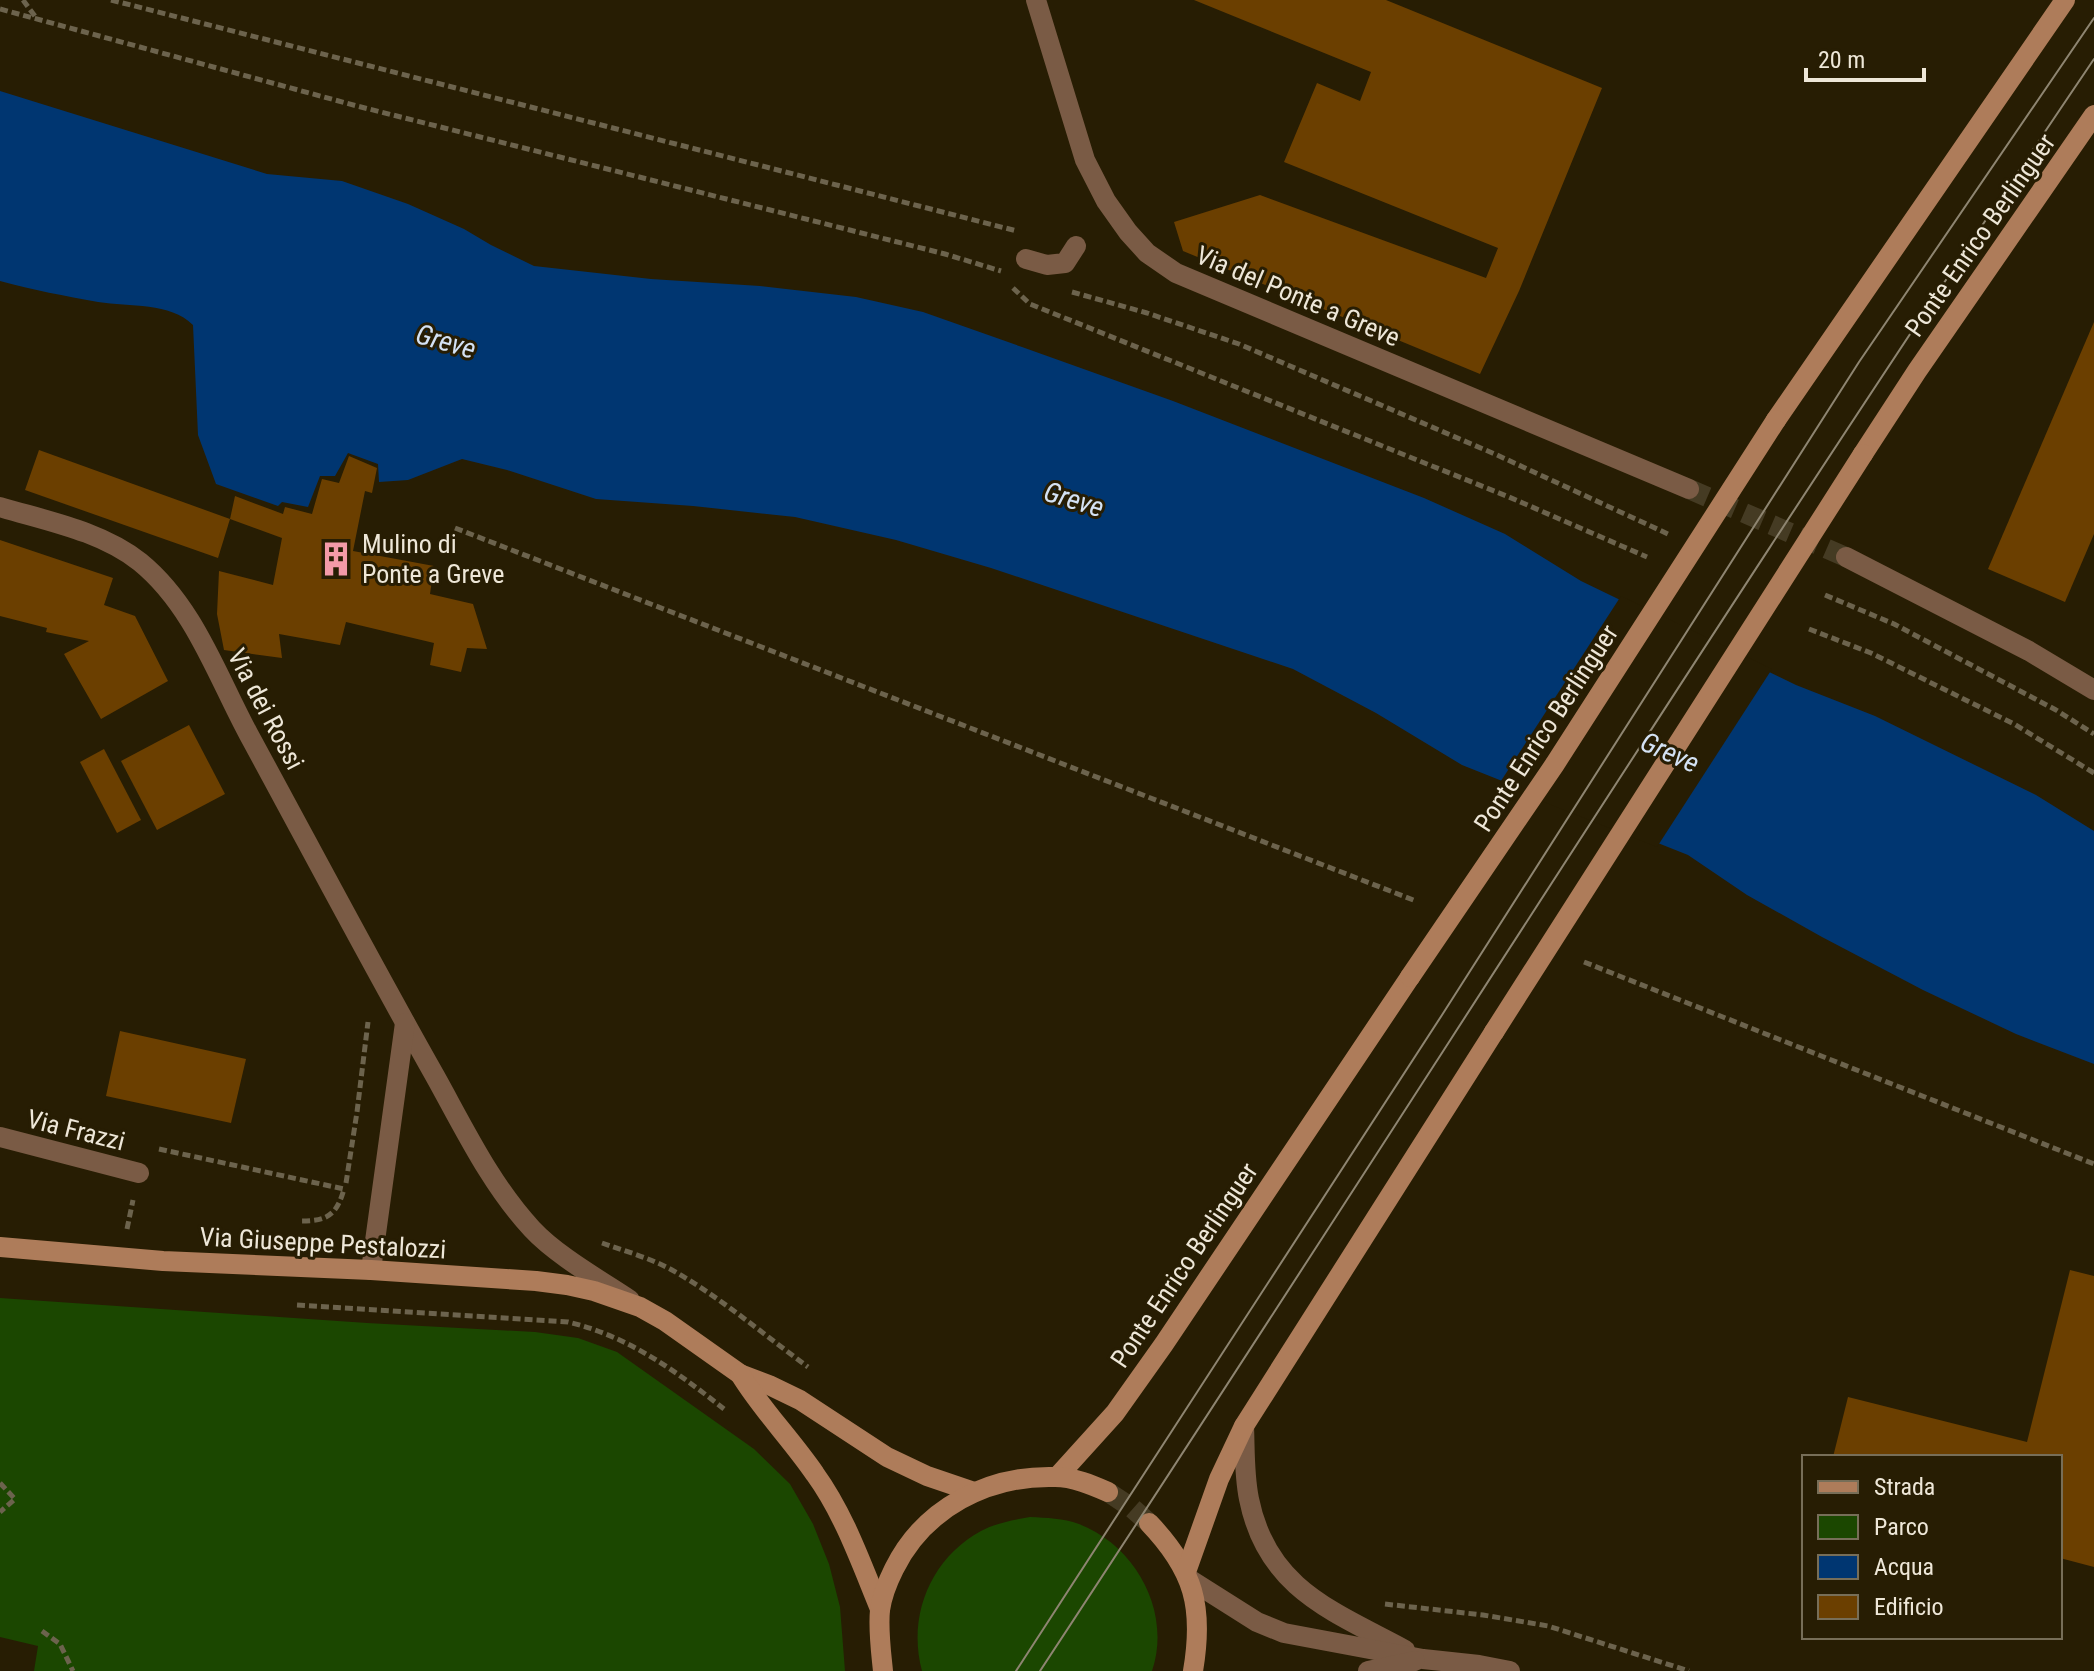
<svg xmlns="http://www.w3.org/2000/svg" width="2094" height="1671" font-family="'Roboto Condensed',sans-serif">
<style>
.green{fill:#1b4700}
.water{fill:#003671}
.pier{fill:#271d03}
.building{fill:#6b3f00}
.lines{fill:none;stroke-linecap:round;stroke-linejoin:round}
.minor-tunnel{stroke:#453b23;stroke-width:20;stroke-dasharray:20 10;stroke-linecap:butt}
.secondary-tunnel{stroke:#453b23;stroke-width:20;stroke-dasharray:20 10;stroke-linecap:butt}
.path{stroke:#6c634d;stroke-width:5;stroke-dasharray:8 4;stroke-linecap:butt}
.service{stroke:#7a5b45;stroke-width:20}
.minor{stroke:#7a5b45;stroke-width:20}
.secondary{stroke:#ae7c5a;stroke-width:20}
.tram{stroke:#8e8571;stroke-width:2}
.secondary-bridge{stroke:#ae7c5a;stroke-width:20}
.labels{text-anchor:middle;stroke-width:6;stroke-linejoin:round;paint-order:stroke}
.street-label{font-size:26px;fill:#eee7d8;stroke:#271d03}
.poi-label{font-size:26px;fill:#eee7d8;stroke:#271d03;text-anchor:start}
.water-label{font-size:28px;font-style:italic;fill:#d4e2f4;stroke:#271d03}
</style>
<rect width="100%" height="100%" fill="#271d03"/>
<g class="green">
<polygon points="0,1298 367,1323 535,1332 578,1338 617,1352 754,1449 790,1484 813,1524 829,1564 840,1607 845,1671 34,1671 38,1646 0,1637"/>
<path d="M1030,1517C1047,1518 1063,1518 1079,1524C1136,1546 1172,1612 1152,1671H922C907,1616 931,1558 981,1531C996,1523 1013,1520 1030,1517Z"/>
</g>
<path class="water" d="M0,91L267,174L342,181L408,204L464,229L491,245L534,266L651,279L760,286L856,297L923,312L1022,347L1173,401L1424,498L1505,534L1581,581L1796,685L1875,716L2036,795L2094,831V1064L2016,1034L1923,990L1822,937L1747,895L1688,855L1462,765L1376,713L1293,669L991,568L896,540L795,517L693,506L596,499L507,470L462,459L408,480L379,482L378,464L348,453L335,476H320L308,507L282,502L278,506L216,484L198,435L193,325C170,302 130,307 98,302C65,296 33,290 0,281Z"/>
<polygon class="pier" points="1621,596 1772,669 1657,847 1499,784"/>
<g class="building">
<polygon points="1194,0 1386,0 1602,88 1519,291 1480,374 1183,251 1174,222 1260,195 1486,278 1498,248 1284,162 1317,83 1360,101 1371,72"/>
<polygon points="2094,322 2094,534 2065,602 1988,569"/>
<polygon points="39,450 230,519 218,558 25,490"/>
<polygon points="349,456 377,468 372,493 365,491 353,551 434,566 430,594 473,604 487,649 467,648 461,672 430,665 434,643 346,622 340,645 279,634 282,658 224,650 217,614 219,571 273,585 282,538 230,519 235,496 283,514 285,507 312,514 322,479 339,483"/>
<polygon points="0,540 113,578 104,605 135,616 168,681 101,719 64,654 89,641 46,632 47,628 0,616"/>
<polygon points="189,725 225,794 157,830 121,761"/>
<polygon points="104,749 141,820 117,833 80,762"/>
<polygon points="120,1031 246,1059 231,1123 106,1096"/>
<polygon points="2070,1270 2094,1276 2094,1567 2060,1558 2060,1457 1833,1457 1848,1397 2027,1442"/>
</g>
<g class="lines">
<polyline class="minor-tunnel" points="1689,489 1846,557"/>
<polyline class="secondary-tunnel" points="1108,1492 1132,1508 1149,1523"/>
<g class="path">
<polyline points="23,0 37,19"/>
<polyline points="111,0 1017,231"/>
<polyline points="0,9 357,106 945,254 1001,271"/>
<polyline points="1013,288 1030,304 1509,497 1647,557"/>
<polyline points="1072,292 1147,313 1239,344 1497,455 1668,534"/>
<polyline points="455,528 1416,901"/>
<polyline points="1825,595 1894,624 2056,710 2094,734"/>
<polyline points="1809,629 1871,653 2014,724 2094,773"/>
<polyline points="1584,962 2094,1164"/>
<path d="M159,1149L344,1189C337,1214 328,1221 302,1221"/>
<polyline points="346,1183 357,1112 368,1022"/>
<polyline points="127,1229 133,1200"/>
<path d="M602,1243C625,1251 650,1258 672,1270C720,1297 763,1334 808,1367"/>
<path d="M297,1305L568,1322C628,1336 676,1371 724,1409"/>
<polyline points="0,1483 15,1499 0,1512"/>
<polyline points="1385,1604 1483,1615 1548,1626 1689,1671"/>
<polyline points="42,1631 60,1644 73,1671"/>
</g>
<polyline class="service" points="1026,259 1047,265 1065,263 1076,246"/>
<g class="minor">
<polyline points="1036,0 1085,160 1106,201 1128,232 1147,253 1176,273 1689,489"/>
<path d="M0,507C47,521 101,531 140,562C194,606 217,676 249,735C311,849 371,963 435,1076C464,1128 491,1185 532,1229C556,1255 600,1280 630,1300"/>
<polyline points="1846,557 2029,651 2094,690"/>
<polyline points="0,1137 139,1173"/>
<polyline points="371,1270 405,1023"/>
<path d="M1244,1426C1245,1450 1244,1475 1249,1499C1267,1589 1333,1611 1405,1650"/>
<polyline points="1189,1579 1257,1622 1284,1633 1423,1659 1479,1665 1510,1671"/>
<polyline points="1368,1671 1415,1661"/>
</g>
<g class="secondary">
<polyline points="1776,420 2065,0"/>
<polyline points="1863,454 1917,371 2094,115"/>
<polyline points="0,1247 163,1261 371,1270 536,1281 567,1285 594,1291 640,1307 665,1321 740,1374 769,1385 800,1400 887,1457 927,1476 974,1492"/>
<path d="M740,1374C762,1410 791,1439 815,1474C844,1514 861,1563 880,1609"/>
<polyline points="1058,1476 1115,1413 1164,1344 1410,977"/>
<path d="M1149,1523C1194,1570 1204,1607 1193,1671"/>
<polyline points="1186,1572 1219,1479 1244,1426 1494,1032"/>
<path d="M883,1671C881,1651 878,1630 880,1610C882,1596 888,1581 894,1569C924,1508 988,1475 1055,1477C1073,1477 1092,1485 1108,1492"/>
</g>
<g class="tram">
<polyline points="1016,1671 1442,1015 1859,362 2094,18"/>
<path d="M1040,1671C1393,1135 1734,591 2094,59"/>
</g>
<g class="secondary-bridge">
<polyline points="1410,977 1555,764 1776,420"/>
<polyline points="1494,1032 1863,454"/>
</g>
</g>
<defs>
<g id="building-bare" transform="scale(2.76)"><path d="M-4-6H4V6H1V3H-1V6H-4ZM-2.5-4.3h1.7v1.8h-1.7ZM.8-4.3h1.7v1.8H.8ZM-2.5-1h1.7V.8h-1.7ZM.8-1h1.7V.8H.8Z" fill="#f39aa8" stroke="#271d03" stroke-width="2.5" paint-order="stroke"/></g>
</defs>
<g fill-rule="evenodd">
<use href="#building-bare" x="336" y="559"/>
</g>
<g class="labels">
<g class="street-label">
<text transform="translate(1980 235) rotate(-55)" y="9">Ponte Enrico Berlinguer</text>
<text transform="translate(1298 296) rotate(23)" y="9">Via del Ponte a Greve</text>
<text transform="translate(266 709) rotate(62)" y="9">Via dei Rossi</text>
<text transform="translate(1546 728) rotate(-57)" y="9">Ponte Enrico Berlinguer</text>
<text transform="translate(76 1130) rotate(14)" y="9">Via Frazzi</text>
<text transform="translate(323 1243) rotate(3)" y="9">Via Giuseppe Pestalozzi</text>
<text transform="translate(1184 1265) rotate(-56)" y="9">Ponte Enrico Berlinguer</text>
</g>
<g class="poi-label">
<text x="362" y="553">Mulino di<tspan x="362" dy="30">Ponte a Greve</tspan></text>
</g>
<g class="water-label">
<text transform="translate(446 341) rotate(16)" y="10">Greve</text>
<text transform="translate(1074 499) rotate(17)" y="10">Greve</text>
<text transform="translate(1670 752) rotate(24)" y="10">Greve</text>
</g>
</g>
<rect x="1802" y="1455" width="260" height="184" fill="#271d03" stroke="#776e58" stroke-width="2"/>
<rect x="1818" y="1481" width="40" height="12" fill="#ae7c5a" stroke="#776e58" stroke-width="2"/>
<text x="1874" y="1495" font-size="24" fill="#eee7d8">Strada</text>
<rect x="1818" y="1515" width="40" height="24" fill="#1b4700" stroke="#776e58" stroke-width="2"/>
<text x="1874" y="1535" font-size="24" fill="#eee7d8">Parco</text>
<rect x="1818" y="1555" width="40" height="24" fill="#003671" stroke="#776e58" stroke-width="2"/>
<text x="1874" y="1575" font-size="24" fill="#eee7d8">Acqua</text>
<rect x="1818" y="1595" width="40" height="24" fill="#6b3f00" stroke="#776e58" stroke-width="2"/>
<text x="1874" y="1615" font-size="24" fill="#eee7d8">Edificio</text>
<path d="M1806 68v12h118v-12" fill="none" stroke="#eee7d8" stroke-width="4"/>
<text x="1818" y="68" font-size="24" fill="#eee7d8" stroke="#271d03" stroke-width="6" paint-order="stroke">20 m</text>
</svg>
